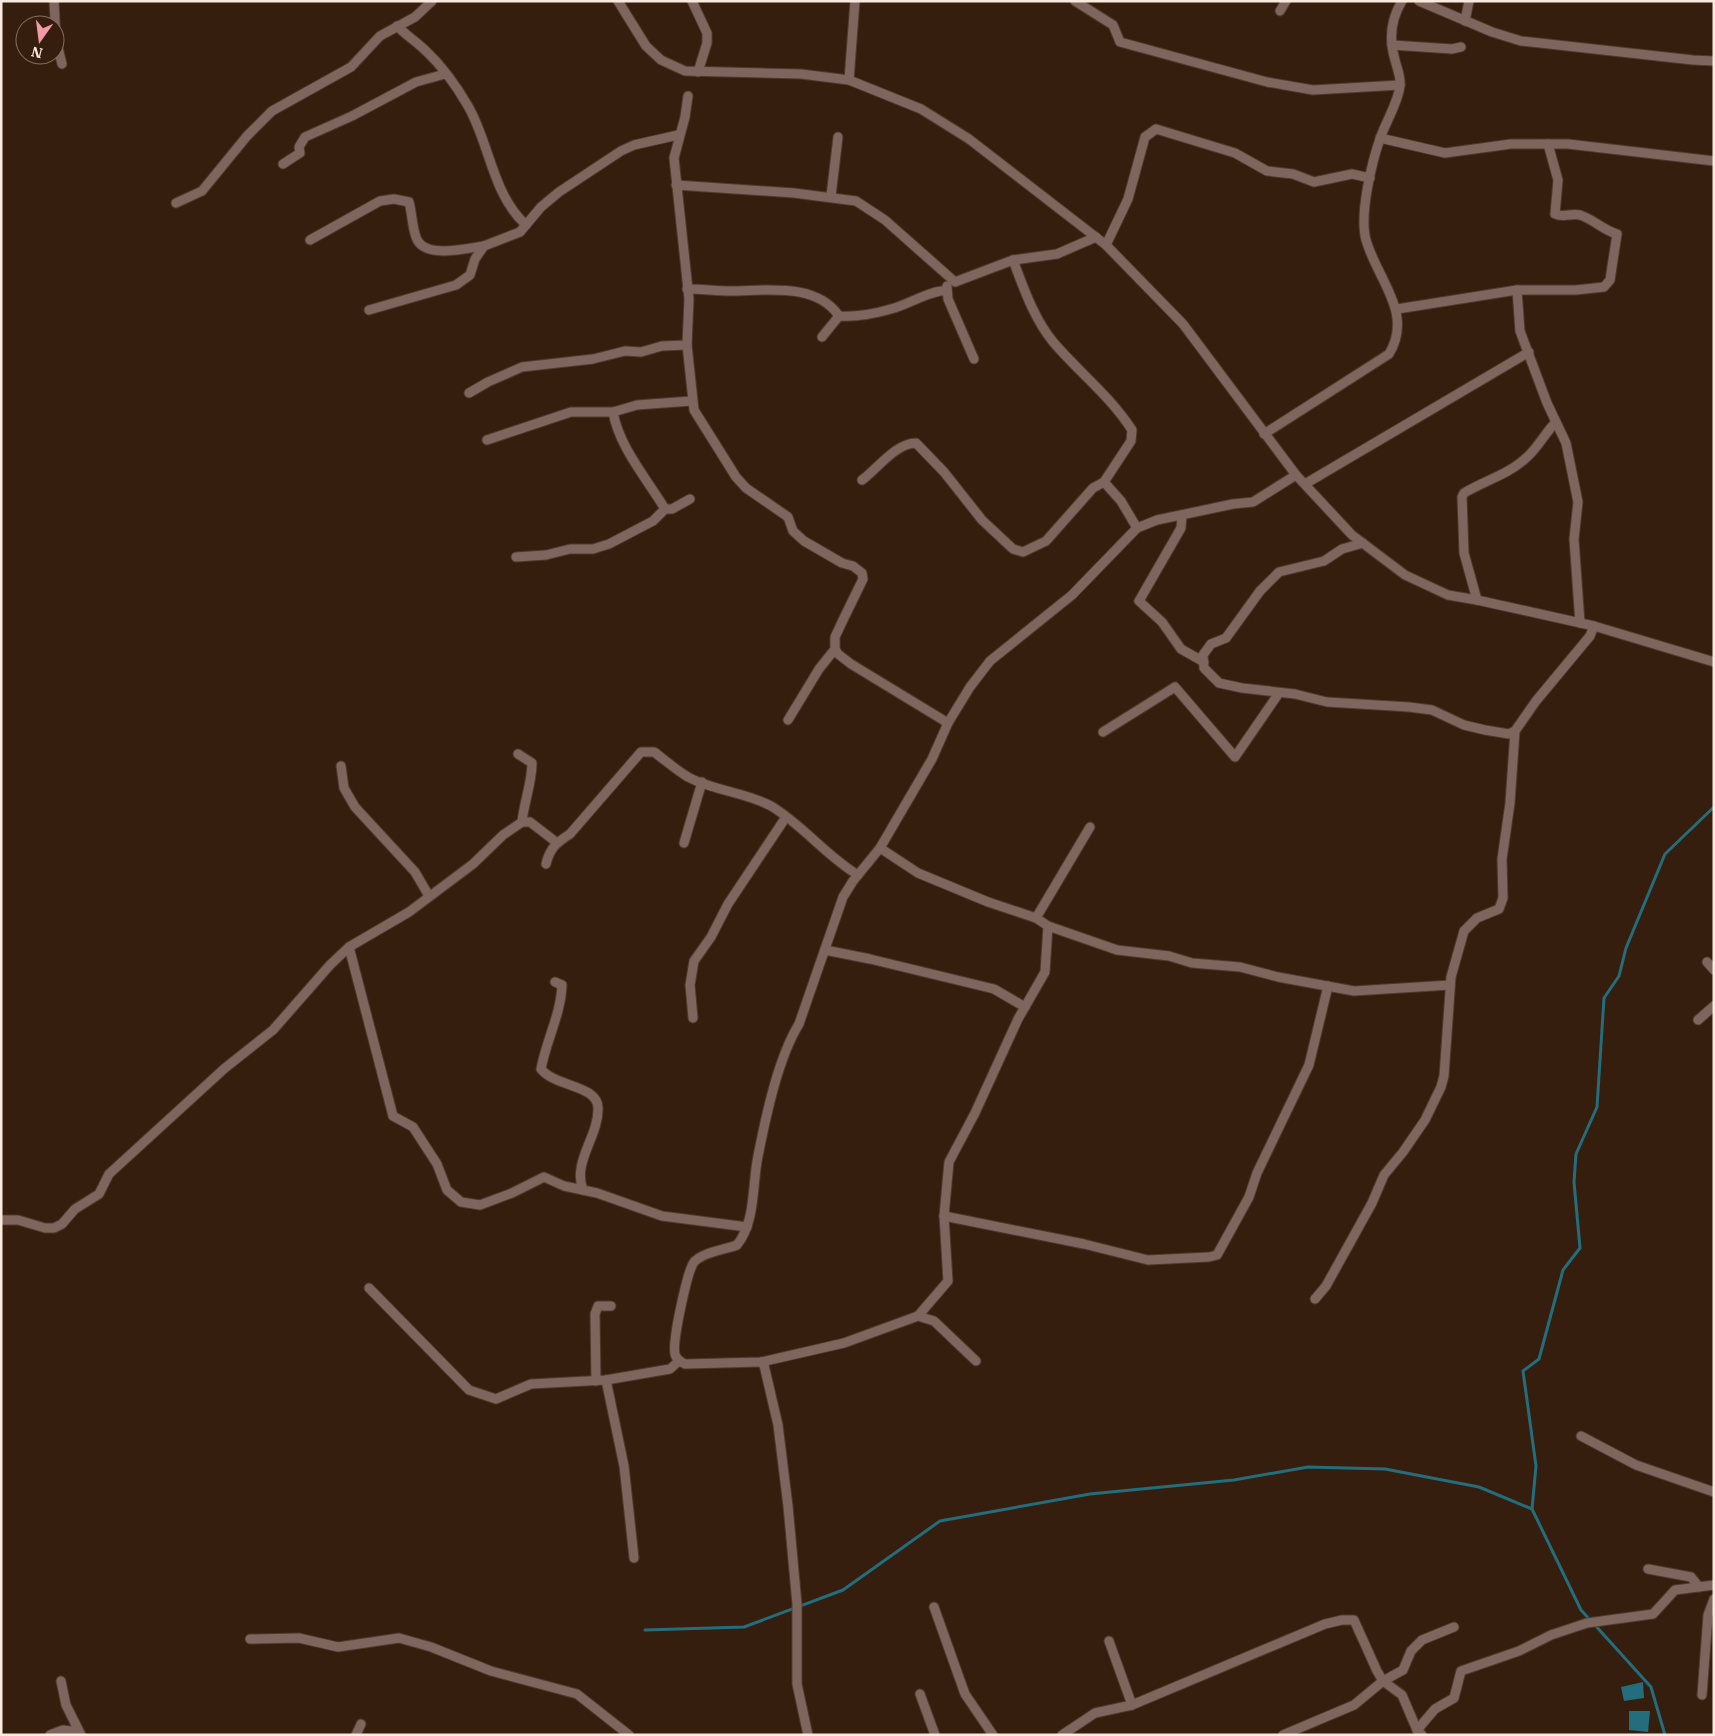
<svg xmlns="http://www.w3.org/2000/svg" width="1715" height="1736" font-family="'IBM Plex Serif',serif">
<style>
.water{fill:#246d7c}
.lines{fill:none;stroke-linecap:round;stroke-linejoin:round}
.stream{stroke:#246d7c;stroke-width:3}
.minor-casing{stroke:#503a2a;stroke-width:11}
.minor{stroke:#7e665f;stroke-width:9}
</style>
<rect width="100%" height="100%" fill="#351e0d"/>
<!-- water -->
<g class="water">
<polygon points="1643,1682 1644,1698 1624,1701 1621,1687"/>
<polygon points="1629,1711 1650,1711 1648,1732 1629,1730"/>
</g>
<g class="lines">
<!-- stream -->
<g class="stream">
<polyline points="1590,1620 1581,1610 1532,1509 1536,1466 1523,1371 1539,1359 1563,1270 1580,1248 1574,1182 1576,1154 1597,1107 1604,998 1619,976 1626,948 1665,854 1714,807"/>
<polyline points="1594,1624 1651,1687 1665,1735"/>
<polyline points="645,1630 744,1627 843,1590 940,1521 1090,1494 1234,1480 1308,1467 1385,1469 1479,1487 1532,1509"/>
</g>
<defs>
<g id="minor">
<polyline points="54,1 56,39 62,64"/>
<polyline points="618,1 646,46 661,60 685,71 801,74 849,80 921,109 969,139 1106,245 1183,324 1296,475 1352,535 1405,575 1448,595 1477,600 1594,626 1714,662"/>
<polyline points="692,1 707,33 707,43 698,72"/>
<polyline points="1075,1 1113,25 1120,42 1267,82 1313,90 1400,85"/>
<polyline points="1419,1 1492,32 1521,41 1693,60 1714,61"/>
<polyline points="1280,11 1286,1"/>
<polyline points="1465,21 1469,1"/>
<path d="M 397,26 C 407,36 417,42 426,51 C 442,66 457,87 468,106 C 490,144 492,194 526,225"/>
<polyline points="1392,45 1452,49 1461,47"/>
<polyline points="849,80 855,1"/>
<polyline points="688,96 685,117 674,158 689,299 687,345 694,410 736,477 746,488 788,517 793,531 804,541 842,563 853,566 862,573 863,579 843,620 835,637 835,649 819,669 788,720"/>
<polyline points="1380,138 1445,153 1511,144 1568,144 1714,161"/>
<polyline points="283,164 300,153 299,147 305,137 352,116 416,82 445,74"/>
<polyline points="676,185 794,193 856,201 885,220 955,282 1013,260 1057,254 1096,237"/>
<polyline points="831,196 838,137"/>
<polyline points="176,203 202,191 247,136 272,111 351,67 380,36 415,17 432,1"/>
<path d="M 310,240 L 380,201 L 394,199 L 409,202 C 412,213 412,226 416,237 C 423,260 468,248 484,246"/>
<polyline points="1106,245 1128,199 1145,137 1156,129 1235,153 1267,171 1293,174 1314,182 1352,174 1370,178"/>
<path d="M 1013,260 C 1024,289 1034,319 1054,343 C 1080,373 1110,396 1132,430 L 1131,441 L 1104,482"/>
<polyline points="947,286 948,299 974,359"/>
<path d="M 687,289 C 702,289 716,291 730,291 C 766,291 816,282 839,316"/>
<polyline points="1517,290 1520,331 1547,403 1566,443 1578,502 1574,539 1580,623"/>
<path d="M 1397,309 L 1517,290 L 1576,290 L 1604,287 L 1610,280 L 1617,234 C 1603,230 1593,219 1580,215 C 1571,213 1564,218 1555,214 L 1558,180 L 1548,144"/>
<polyline points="369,310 456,285 470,275 475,259 484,246 520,232 541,207 559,192 621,151 634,145 678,135"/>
<path d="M 822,337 L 839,316 C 856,317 874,314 891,309 C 907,305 933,289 947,291"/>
<polyline points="469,393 488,382 522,367 593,359 625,351 641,352 662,346 687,345"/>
<path d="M 1264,434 L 1389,354 C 1414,313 1377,279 1366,240 C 1359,214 1372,161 1381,136 C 1387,120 1398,102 1400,86 C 1401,77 1397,68 1395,60 C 1389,40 1391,19 1402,1"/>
<polyline points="487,440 571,412 613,412"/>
<path d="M 862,480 C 877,469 896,443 916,443 L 944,472 L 982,520 L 1013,549 L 1023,552 L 1046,541 L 1093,488 L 1104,482 L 1121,501 L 1137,528"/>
<polyline points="1305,484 1529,352"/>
<polyline points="665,509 672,509 690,499"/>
<polyline points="1182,515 1181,528 1139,601 1162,622 1181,649 1204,662"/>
<polyline points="1363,543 1342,549 1324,561 1279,572 1260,591 1226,638 1211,644 1203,655 1204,668 1219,683 1242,688 1295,694 1327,702 1409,707 1432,710 1464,725 1485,730 1509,734 1515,731"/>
<path d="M 516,557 L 546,555 L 570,549 L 593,549 L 609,544 L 653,521 L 665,509 C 647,479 619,447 613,412 L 637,405 L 691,401"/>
<path d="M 1477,600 L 1464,553 L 1462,497 L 1464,493 C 1484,481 1509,474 1526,458 C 1537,449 1545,433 1556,422"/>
<polyline points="835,649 838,654 851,664 948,723"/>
<polyline points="1103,732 1175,687 1235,757 1279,693"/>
<path d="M 518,754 L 532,763 C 532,783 524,802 522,822"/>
<polyline points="341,766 344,788 355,807 415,872 429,896"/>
<polyline points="684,843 702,782"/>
<polyline points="880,848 918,873 988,902 1036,918 1048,926 1117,950 1169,956 1192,963 1240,967 1278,977 1354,991 1450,985"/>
<path d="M 546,864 C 550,848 556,843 570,834 L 641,752 L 654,752 C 665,760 676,770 688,777 C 714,791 745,792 771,806 C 803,825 826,856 858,875"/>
<polyline points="1036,918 1090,827"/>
<polyline points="349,947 393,1116 413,1127 437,1164 447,1190 461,1202 480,1205 512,1193 544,1177 564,1186 597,1193 662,1216 747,1227"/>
<polyline points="825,950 870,959 994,989 1025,1007"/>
<polyline points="1707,962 1714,970"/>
<path d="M 555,982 L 562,985 C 561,1014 546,1041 541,1069 C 555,1087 598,1085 598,1108 C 599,1136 572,1162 583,1190"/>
<polyline points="693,1018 690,985 694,961 711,937 728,904 786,817"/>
<polyline points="1698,1020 1714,1006"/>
<polyline points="944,1216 1084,1244 1148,1260 1209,1257 1217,1255 1249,1197 1257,1173 1309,1065 1328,986"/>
<polyline points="1,1220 18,1220 45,1228 54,1228 62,1224 75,1209 99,1194 109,1174 225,1068 273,1030 330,965 349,947 409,912 473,864 503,835 522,822 530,822 556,842"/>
<polyline points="369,1288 469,1390 496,1399 531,1384 606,1380 670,1369 679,1361"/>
<polyline points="1315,1299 1326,1286 1372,1203 1384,1175 1403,1152 1425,1120 1441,1087 1444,1076 1451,977 1464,931 1477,918 1499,909 1503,898 1502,859 1510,803 1515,731 1536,701 1590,636 1594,626"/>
<polyline points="918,1316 948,1281 944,1216 949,1162 975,1113 1018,1019 1045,972 1048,926"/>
<path d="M 976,1361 L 934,1321 L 918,1316 L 844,1343 L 761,1362 L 685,1364 C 681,1362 676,1359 675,1354 C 672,1342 687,1272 694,1262 C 703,1252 724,1250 737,1245 C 756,1222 752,1184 758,1156 C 766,1116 778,1058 799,1024 L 843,897 L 853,881 L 880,848 L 932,759 L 948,723 L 970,687 L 990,661 L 1072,595 L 1137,528 L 1157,520 L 1233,504 L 1253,502 L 1296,475"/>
<polyline points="761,1362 764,1365 778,1425 788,1506 797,1604 797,1684 808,1735"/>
<polyline points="606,1380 624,1466 634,1558"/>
<polyline points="596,1381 595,1314 598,1306 611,1306"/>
<polyline points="1581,1436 1636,1465 1714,1492"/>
<polyline points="1648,1569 1691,1577 1699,1587"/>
<polyline points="934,1607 965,1694 993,1735"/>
<polyline points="250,1639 299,1638 338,1647 399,1638 431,1647 491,1671 577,1694 629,1735"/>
<polyline points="1109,1641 1132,1705 1325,1624 1342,1620 1354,1620 1377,1671 1383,1681 1402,1695 1417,1730 1422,1735"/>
<polyline points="61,1681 66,1705 81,1735"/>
<polyline points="920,1694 935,1735"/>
<polyline points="1702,1695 1708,1615 1714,1599"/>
<polyline points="1417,1730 1435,1709 1454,1698 1461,1671 1519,1651 1551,1635 1587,1623 1653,1614 1675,1590 1714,1585"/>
<polyline points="50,1735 63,1730 79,1732"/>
<polyline points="356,1735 361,1724"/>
<polyline points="1062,1735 1095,1713 1132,1705"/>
<polyline points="1283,1735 1354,1705 1383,1681 1403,1670 1411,1651 1422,1640 1454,1627"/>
</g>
</defs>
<!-- minor casing -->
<use href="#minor" class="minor-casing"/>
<!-- minor -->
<use href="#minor" class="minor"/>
</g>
<!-- border -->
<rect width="1715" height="1736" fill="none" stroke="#f9e9de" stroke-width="5"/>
<!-- north arrow -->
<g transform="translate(40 40) rotate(194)"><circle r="24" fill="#351e0d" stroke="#836f61"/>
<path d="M0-4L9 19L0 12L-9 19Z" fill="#f39aaa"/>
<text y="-8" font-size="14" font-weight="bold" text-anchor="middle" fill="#f9e9de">N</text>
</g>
</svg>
